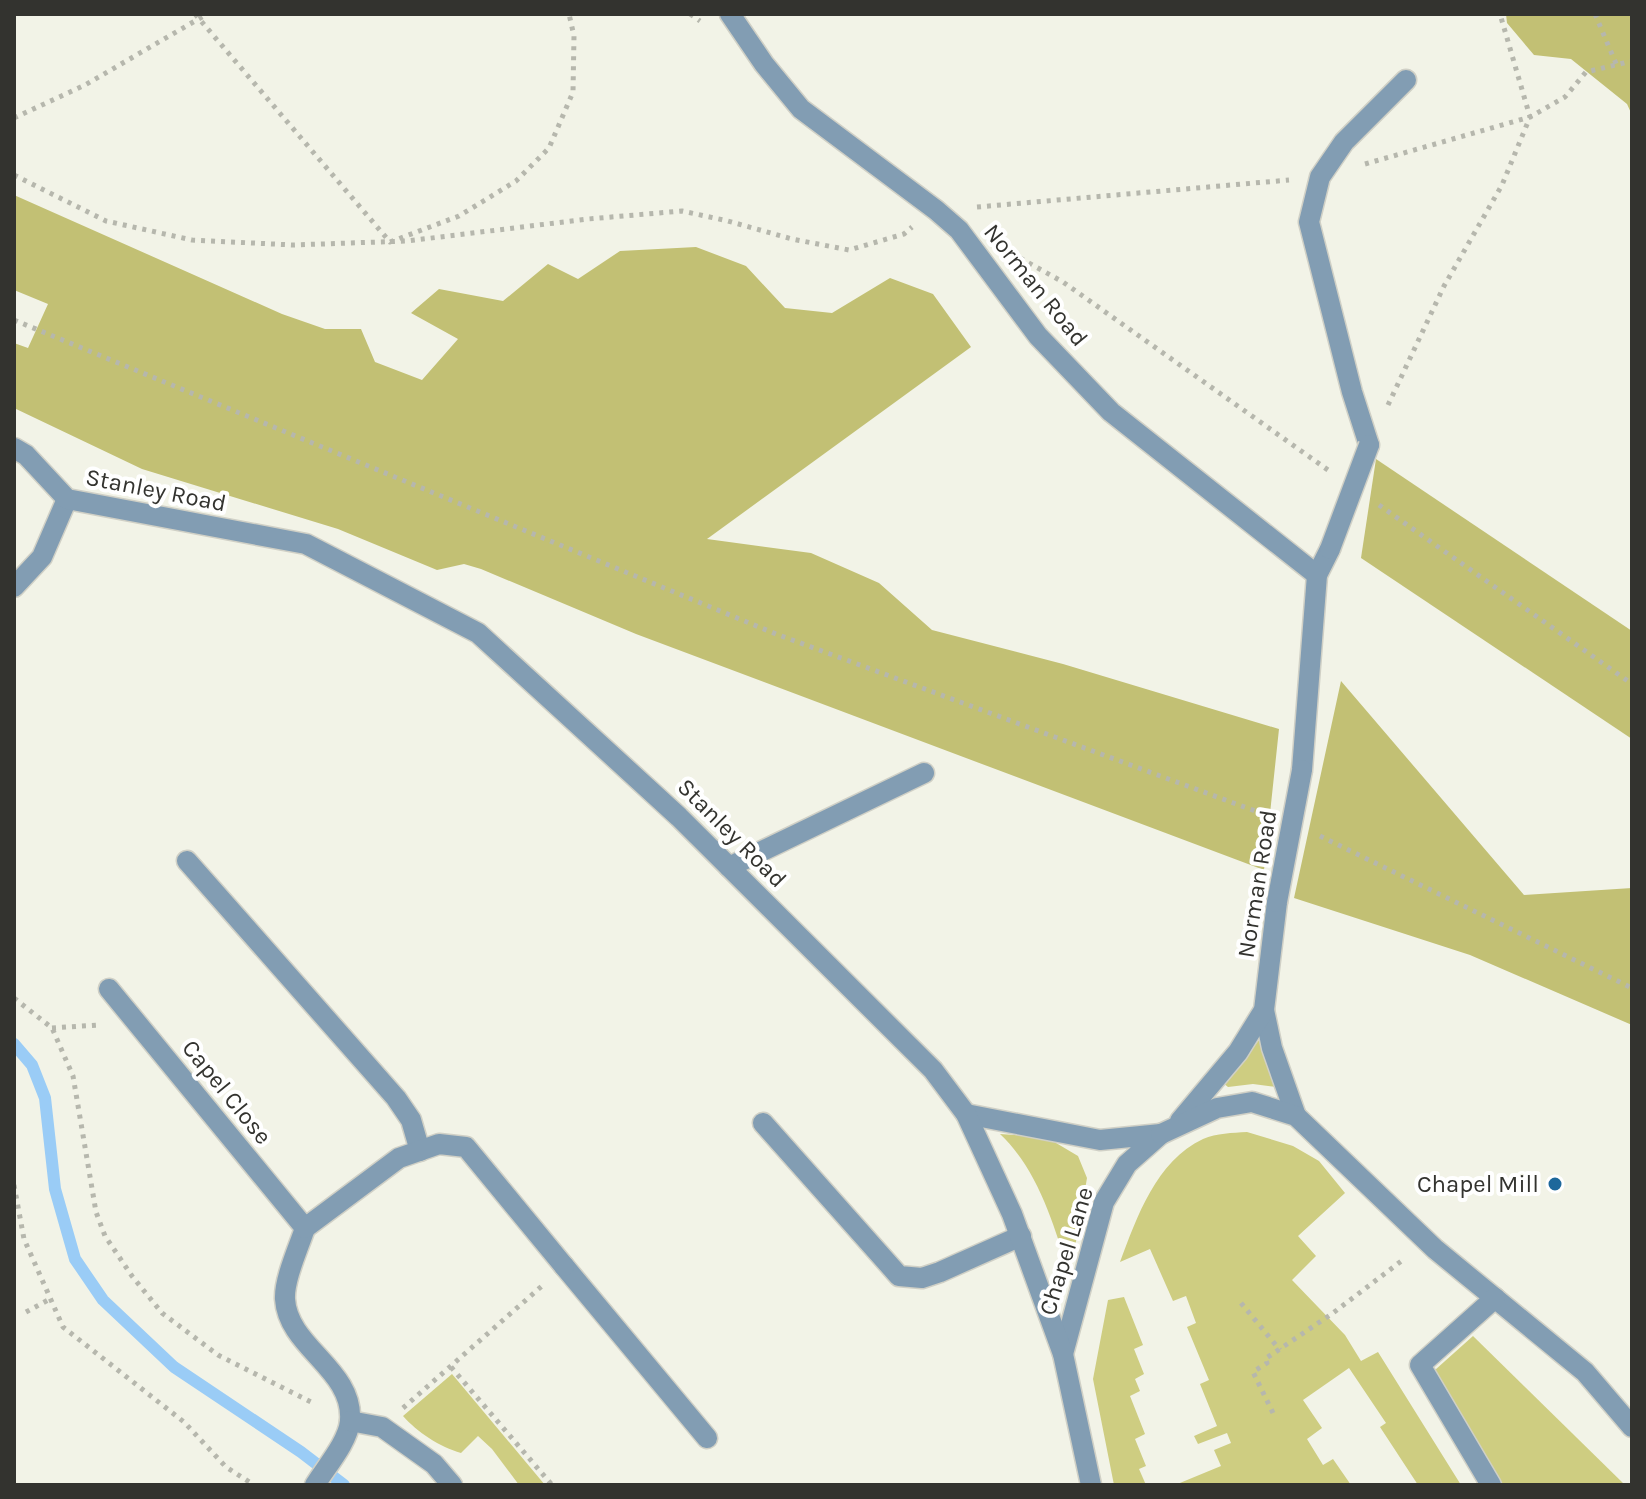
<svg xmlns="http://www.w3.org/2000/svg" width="1646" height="1499" font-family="Karla,sans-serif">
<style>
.green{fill:#cecd81}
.forest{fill:#c2c074}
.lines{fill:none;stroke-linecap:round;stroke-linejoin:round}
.stream{stroke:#9accf6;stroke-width:12}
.service-casing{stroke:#d0d0c6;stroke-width:23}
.minor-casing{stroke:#d0d0c6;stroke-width:23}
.tertiary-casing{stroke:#d0d0c6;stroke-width:23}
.path{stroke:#b6b7ad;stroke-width:5;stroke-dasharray:4 6;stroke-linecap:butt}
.service{stroke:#829db3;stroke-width:20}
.minor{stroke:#829db3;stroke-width:20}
.tertiary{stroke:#829db3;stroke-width:20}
.minor-bridge-casing{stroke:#d0d0c6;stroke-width:23;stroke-linecap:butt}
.minor-bridge{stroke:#829db3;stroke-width:20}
.poi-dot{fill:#1d689b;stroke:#fff;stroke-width:3}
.labels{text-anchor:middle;stroke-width:8;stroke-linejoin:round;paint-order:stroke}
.street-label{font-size:24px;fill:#33332f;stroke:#fff}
.poi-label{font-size:24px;fill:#33332f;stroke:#fff;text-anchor:end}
</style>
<rect width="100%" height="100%" fill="#f2f3e7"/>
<!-- green -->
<g class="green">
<polygon points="1260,1039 1277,1087 1253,1084 1228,1087 1223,1083"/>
<path d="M 1247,1132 L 1293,1146 L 1319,1161 L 1345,1193 L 1298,1236 L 1316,1256 L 1292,1280 L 1345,1335 L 1361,1361 L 1378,1352 L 1461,1485 L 1418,1485 L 1380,1427 L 1386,1423 L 1349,1368 L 1303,1400 L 1322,1428 L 1307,1439 L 1323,1465 L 1333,1459 L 1351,1485 L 1175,1485 L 1221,1466 L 1214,1450 L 1231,1443 L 1227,1433 L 1198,1444 L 1194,1436 L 1217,1426 L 1200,1384 L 1209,1380 L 1187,1327 L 1196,1323 L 1186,1296 L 1173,1301 L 1150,1249 L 1120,1262 C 1137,1217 1156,1161 1203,1139 C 1217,1133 1232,1133 1247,1132 Z"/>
<path d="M 1000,1134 L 1046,1137 L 1078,1156 L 1087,1178 L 1070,1276 C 1054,1226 1039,1171 1000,1134 Z"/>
<polygon points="1124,1297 1143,1345 1134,1349 1144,1374 1135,1379 1140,1391 1130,1396 1145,1434 1135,1439 1146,1466 1139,1469 1146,1485 1114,1485 1093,1379 1108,1300"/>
<polygon points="1473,1336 1625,1485 1501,1485 1435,1370"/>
<path d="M 452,1374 L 545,1485 L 519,1485 L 492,1449 L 478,1436 L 461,1453 C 440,1447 417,1432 403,1416 Z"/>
</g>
<!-- forest -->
<g class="forest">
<polygon points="1506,14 1632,14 1632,115 1627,104 1571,59 1534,55 1507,23"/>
<polygon points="14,195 282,314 325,329 361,329 375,362 422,380 458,339 411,313 439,289 503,301 548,264 578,279 620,251 696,247 746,266 785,308 832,313 890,278 933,294 971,347 707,539 811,553 879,583 932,630 1063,664 1279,729 1264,870 636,634 481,569 464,564 437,570 338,529 142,469 14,408 14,343 28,348 48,304 14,290"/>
<polygon points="1376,459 1632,631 1632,739 1361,558"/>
<polygon points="1341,681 1524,895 1632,888 1632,1025 1470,955 1294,898"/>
</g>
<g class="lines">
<!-- stream -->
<polyline class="stream" points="14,1044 32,1065 45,1098 55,1189 75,1259 103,1300 174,1367 301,1452 344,1485"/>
<defs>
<g id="service">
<polyline points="187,861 396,1098 411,1120 420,1151"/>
<polyline points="729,867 924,773"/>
<polyline points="763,1123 899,1276 922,1278 940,1272 1021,1236"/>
<polyline points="564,1266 707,1438"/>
</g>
<g id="minor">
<polyline points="730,14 764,64 801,109 936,210 959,230 1038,336 1111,412 1317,575"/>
<polyline points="1369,445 1352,392 1309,222 1320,177 1344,142 1406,80"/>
<polyline points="14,587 42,557 67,499"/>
<polyline points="1302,770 1317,575 1330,549"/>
<path d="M 109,989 L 305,1228 C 299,1247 284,1279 285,1299 C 288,1348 354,1369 350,1421 C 348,1442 326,1467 315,1485"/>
<polyline points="1264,1010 1272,1048 1296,1116"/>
<polyline points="966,1114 1100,1140 1161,1134 1127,1164 1104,1202 1063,1354"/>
<polyline points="1180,1121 1238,1052 1264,1010 1277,902"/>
<polyline points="1161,1134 1217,1108 1252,1102 1296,1116 1435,1249 1585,1372 1632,1427"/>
<polyline points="305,1228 399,1158 439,1144 466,1147 564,1266"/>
<polyline points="350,1421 382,1427 434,1464 452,1485"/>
<polyline points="1491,1485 1420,1365 1495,1298"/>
</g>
<polyline id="tertiary" points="14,448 26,455 67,499 306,544 478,633 679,817 933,1070 966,1114 1012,1214 1063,1354 1091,1485"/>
</defs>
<!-- service casing -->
<use href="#service" class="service-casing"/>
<!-- minor casing -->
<use href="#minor" class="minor-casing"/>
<!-- tertiary casing -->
<use href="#tertiary" class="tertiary-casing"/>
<!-- path -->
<g class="path">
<polyline points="195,14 390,242 459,216 516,181 549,148 573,92 574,36 569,14"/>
<polyline points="690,14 700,21"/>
<polyline points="1595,14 1617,66"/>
<polyline points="14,118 85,85 207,14"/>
<polyline points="1365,164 1530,117 1565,97 1586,72 1632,61"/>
<polyline points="14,175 106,221 192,240 293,245 407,241 588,219 682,211 728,221 792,239 849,250 904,234 912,227"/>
<polyline points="977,207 1289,180"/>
<polyline points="1020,258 1063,282 1328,470"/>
<polyline points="14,320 776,634 1266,815"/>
<polyline points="1388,405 1444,286 1502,185 1530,117 1500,14"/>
<polyline points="1379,505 1632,684"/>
<polyline points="1320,836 1632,988"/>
<polyline points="14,998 52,1028 73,1076 96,1212 105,1236 132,1276 162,1313 218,1355 315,1404"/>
<polyline points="52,1028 99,1025"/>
<polyline points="14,1185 24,1239 63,1327 184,1422 226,1467 254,1485"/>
<polyline points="1241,1303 1280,1350"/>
<polyline points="26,1312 50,1299"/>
<polyline points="451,1367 552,1485"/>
<polyline points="403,1408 543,1285"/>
<polyline points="1273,1413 1253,1372 1267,1363 1265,1359 1333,1313 1404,1259"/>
</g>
<!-- service -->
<use href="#service" class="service"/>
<!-- minor -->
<use href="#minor" class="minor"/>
<!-- tertiary -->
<use href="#tertiary" class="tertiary"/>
<defs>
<g id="minor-bridge">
<polyline points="1330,549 1369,445"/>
<polyline points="1277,902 1302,770"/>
</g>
</defs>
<!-- minor-bridge casing -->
<use href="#minor-bridge" class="minor-bridge-casing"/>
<!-- minor-bridge -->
<use href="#minor-bridge" class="minor-bridge"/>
</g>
<!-- markers -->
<circle class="poi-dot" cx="1555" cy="1184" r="8"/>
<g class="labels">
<!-- street labels -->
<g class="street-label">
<text transform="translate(1036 285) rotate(51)" y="8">Norman Road</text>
<text transform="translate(156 490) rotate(11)" y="8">Stanley Road</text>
<text transform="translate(732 833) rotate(45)" y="8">Stanley Road</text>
<text transform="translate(1257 884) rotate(-81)" y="8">Norman Road</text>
<text transform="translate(227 1092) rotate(51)" y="8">Capel Close</text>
<text transform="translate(1066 1251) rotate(-73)" y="8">Chapel Lane</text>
</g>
<!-- poi labels -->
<g class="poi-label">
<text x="1539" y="1192">Chapel Mill</text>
</g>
</g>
<!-- border -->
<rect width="1646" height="1499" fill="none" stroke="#33332f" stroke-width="32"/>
</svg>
